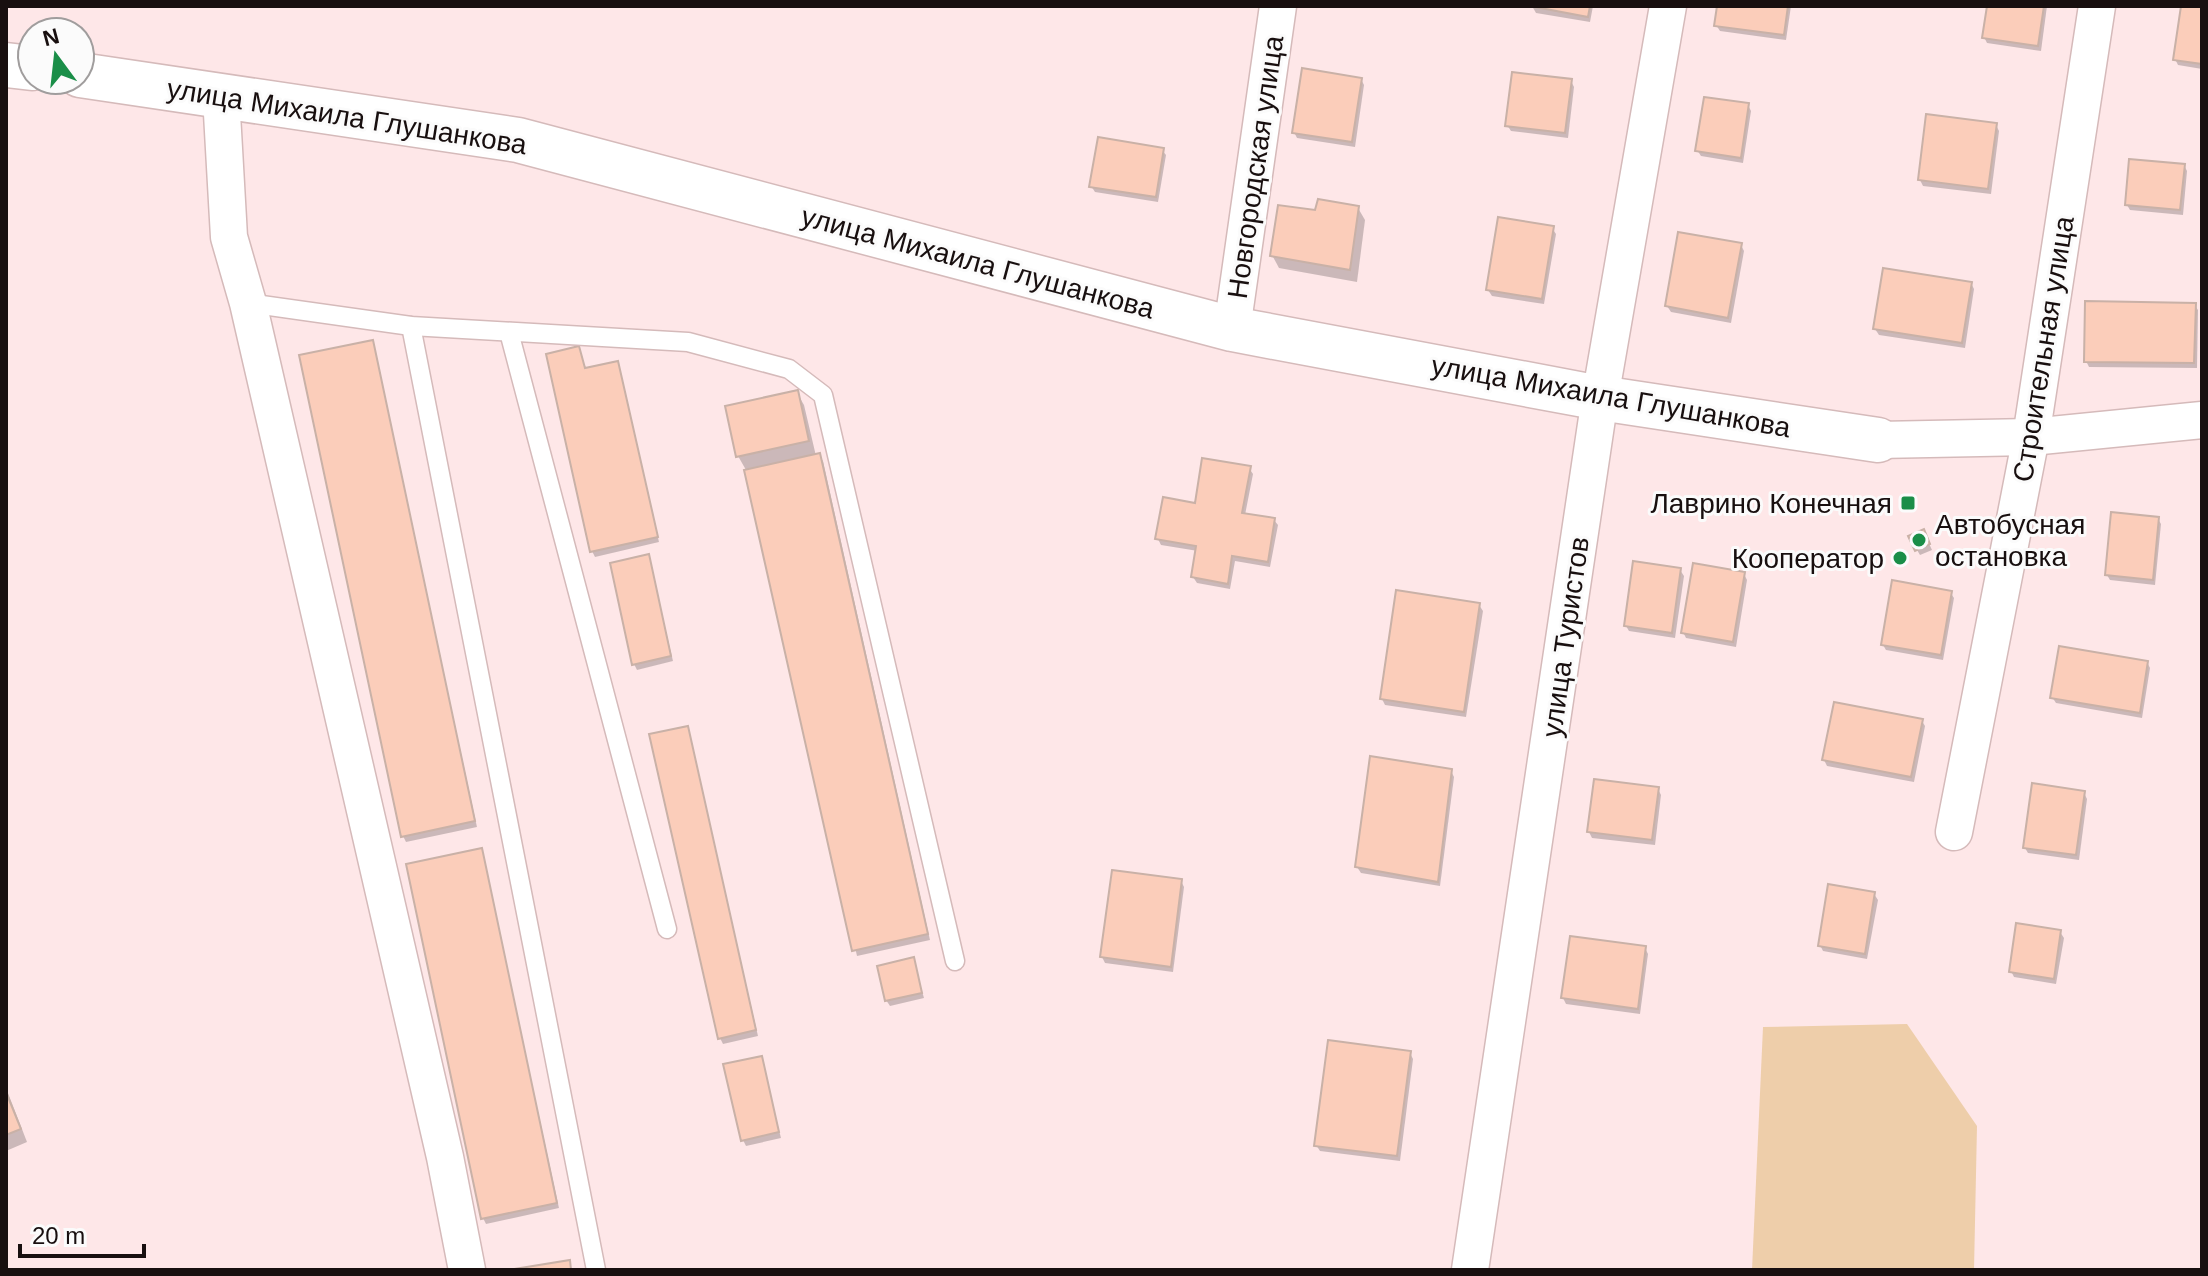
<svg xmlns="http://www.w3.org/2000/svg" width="2208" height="1276" font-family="Helvetica,sans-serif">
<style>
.green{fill:#eeceaa}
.shadow{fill:#0003}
.building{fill:#fbcdba;stroke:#c9b1a7;stroke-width:2}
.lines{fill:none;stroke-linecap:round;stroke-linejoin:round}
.lane-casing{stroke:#d5baba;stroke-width:21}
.street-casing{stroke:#d5baba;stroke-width:39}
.secondary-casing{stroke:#d5baba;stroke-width:47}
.lane{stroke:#fff;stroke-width:18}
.street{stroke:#fff;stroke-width:36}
.secondary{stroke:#fff;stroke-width:44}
.poi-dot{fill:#1a8e48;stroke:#fbfbfb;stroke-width:3}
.labels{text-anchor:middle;stroke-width:6;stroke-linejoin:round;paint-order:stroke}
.street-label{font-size:28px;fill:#180f0f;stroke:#fbfbfb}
.poi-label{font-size:28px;fill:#180f0f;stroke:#fbfbfb;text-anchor:end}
</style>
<rect width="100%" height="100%" fill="#fee7e8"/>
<!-- green -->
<polygon class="green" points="1907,1024 1977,1126 1974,1270 1752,1270 1763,1027"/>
<!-- shadow -->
<g class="shadow">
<polygon points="1532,6 1593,6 1590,22 1536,13"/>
<polygon points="1719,6 1791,6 1786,40 1720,31 1716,25"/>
<polygon points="1989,6 2047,6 2041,51 1987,43 1984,37"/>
<polygon points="2183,6 2202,6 2202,69 2178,65 2175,59"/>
<polygon points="1361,79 1364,85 1355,147 1297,138 1294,132"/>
<polygon points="1571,81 1574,87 1568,138 1511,131 1507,125"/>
<polygon points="1748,105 1751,111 1743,163 1701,156 1697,150"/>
<polygon points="1996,125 1999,131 1991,194 1923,186 1920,180"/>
<polygon points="1162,150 1166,155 1158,202 1095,192 1091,186"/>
<polygon points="2184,165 2187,171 2183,215 2130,210 2127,205"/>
<polygon points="1358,208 1365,220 1357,282 1279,268 1272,255"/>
<polygon points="1552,228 1556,234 1544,304 1492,296 1488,290"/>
<polygon points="1741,245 1744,251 1731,323 1671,312 1667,306"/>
<polygon points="1971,283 1974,289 1965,348 1879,335 1875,329"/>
<polygon points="2194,304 2198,310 2197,368 2089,367 2086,361"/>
<polygon points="372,342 477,827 406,842 403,836"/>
<polygon points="578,348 585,370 617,363 620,369 659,542 595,557 592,551"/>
<polygon points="797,393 804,405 816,456 819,456 823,461 930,940 857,956 746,470 738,456"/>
<polygon points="1249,468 1253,474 1245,515 1274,520 1278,525 1270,567 1235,561 1230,589 1197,583 1193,577 1198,551 1161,545 1158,539 1196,505"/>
<polygon points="2158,519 2161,524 2155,585 2110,580 2107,575"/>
<polygon points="1926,537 1932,550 1920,555 1917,550"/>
<polygon points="648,556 673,661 637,670 634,664"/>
<polygon points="1680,570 1684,576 1675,638 1629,631 1626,626"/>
<polygon points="1744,574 1747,580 1736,647 1686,638 1683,632"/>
<polygon points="1950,592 1954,598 1943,660 1886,650 1883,645"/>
<polygon points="1479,605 1483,611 1466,717 1385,705 1382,699"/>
<polygon points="2147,662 2150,668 2142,718 2056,703 2052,697"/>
<polygon points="1922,721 1925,726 1914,782 1827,766 1824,760"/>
<polygon points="687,728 758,1036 723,1044 720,1038"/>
<polygon points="1451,771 1454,777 1440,886 1361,873 1357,867"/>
<polygon points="1658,789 1661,795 1655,845 1592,838 1589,832"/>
<polygon points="2084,793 2087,799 2079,860 2028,853 2025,848"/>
<polygon points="481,850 559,1208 486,1224 483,1218"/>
<polygon points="1181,881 1184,887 1173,972 1105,963 1102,957"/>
<polygon points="1874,894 1878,900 1867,959 1823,951 1820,945"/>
<polygon points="2060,932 2064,938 2056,984 2014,977 2011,971"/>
<polygon points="1645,948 1648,954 1640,1014 1566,1004 1563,998"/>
<polygon points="913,960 924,998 890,1006 886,1000"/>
<polygon points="1410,1053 1413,1059 1400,1161 1320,1151 1316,1145"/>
<polygon points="761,1058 781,1138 746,1146 743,1140"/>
<polygon points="6,1088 27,1142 6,1151"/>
</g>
<!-- building -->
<g class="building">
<polygon points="1530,6 1590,6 1588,17"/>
<polygon points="1717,6 1788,6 1784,35 1714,26"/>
<polygon points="1987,6 2044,6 2038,46 1982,38"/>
<polygon points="2181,6 2202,6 2202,64 2173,60"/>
<polygon points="1302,68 1362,78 1352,142 1292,133"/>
<polygon points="1512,72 1572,79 1565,133 1505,126"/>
<polygon points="1704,97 1749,103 1741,158 1695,151"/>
<polygon points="1926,114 1997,123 1988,189 1918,180"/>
<polygon points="1098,137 1164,148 1156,197 1089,187"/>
<polygon points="2129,159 2185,164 2180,210 2125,205"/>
<polygon points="1318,199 1359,206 1350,270 1270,256 1278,205 1315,210"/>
<polygon points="1498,217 1554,226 1542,299 1486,290"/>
<polygon points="1678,232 1742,243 1728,318 1665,306"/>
<polygon points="1883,268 1972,282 1962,343 1873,329"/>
<polygon points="2085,301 2196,303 2194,363 2084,362"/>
<polygon points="373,340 475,821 401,837 299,355"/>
<polygon points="579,346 585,368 618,361 658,537 590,552 546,354"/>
<polygon points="798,390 809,441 736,457 725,406"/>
<polygon points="820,453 928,934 852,951 744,470"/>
<polygon points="1202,458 1251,466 1242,513 1275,518 1268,562 1232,556 1228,584 1191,577 1196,546 1155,539 1163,497 1195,503"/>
<polygon points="2111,512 2159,517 2153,580 2105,575"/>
<polygon points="1924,529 1930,544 1915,551 1908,536"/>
<polygon points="649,554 671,656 632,665 610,563"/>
<polygon points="1633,561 1681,568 1672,633 1624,626"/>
<polygon points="1693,563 1745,572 1733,642 1681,633"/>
<polygon points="1892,580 1952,591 1941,655 1881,645"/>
<polygon points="1396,590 1480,603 1464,712 1380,699"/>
<polygon points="2059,646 2148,661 2140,713 2050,698"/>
<polygon points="1834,702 1923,719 1911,777 1822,760"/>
<polygon points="688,726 756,1030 718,1039 649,734"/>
<polygon points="1370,756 1452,769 1438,882 1355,867"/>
<polygon points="1594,779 1659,787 1652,840 1587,832"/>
<polygon points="2032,783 2085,791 2076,855 2023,848"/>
<polygon points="482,848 557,1203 481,1219 406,864"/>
<polygon points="1112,870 1182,879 1171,967 1100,957"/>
<polygon points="1828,884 1875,892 1865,954 1818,946"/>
<polygon points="2016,923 2061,930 2054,979 2009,972"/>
<polygon points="1570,936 1646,946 1638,1009 1561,998"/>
<polygon points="914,957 922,993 885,1001 877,966"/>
<polygon points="1328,1040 1411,1051 1397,1156 1314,1146"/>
<polygon points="762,1056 779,1132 741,1141 723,1064"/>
<polygon points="6,1092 21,1129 6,1135"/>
<polygon points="570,1260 571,1270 508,1270"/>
</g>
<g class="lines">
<defs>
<g id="lane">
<polyline points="248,303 411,326 688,342 789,369 823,395 955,961"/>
<polyline points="411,326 596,1270"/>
<polyline points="509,332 667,929"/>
</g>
<g id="street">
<polyline points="221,96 229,237 248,303 445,1157 467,1270"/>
<polyline points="1232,329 1278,6"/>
<polyline points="1878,440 2031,437 2202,420"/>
<polyline points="1954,832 2031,437 2097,6"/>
<polyline points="1470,1270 1600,398 1668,6"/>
</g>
<g id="secondary">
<polyline points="6,65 32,68"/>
<polyline points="80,75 518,140 1232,329 1600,398 1878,440"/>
</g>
</defs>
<!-- lane casing -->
<use href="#lane" class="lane-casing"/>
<!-- street casing -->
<use href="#street" class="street-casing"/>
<!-- secondary casing -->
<use href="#secondary" class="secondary-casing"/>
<!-- lane -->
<use href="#lane" class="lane"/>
<!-- street -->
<use href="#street" class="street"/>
<!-- secondary -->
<use href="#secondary" class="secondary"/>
</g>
<!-- markers -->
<g class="poi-dot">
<rect x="1900" y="495" width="16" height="16" rx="4"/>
<circle cx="1919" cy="540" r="8"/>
<circle cx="1900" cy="558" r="8"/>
</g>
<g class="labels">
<!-- street labels -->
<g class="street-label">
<text transform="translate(347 116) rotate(9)" y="10">улица Михаила Глушанкова</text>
<text transform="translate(1255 167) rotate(-82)" y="10">Новгородская улица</text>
<text transform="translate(978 262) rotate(15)" y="10">улица Михаила Глушанкова</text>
<text transform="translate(2043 349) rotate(-81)" y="10">Строительная улица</text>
<text transform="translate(1611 396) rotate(10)" y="10">улица Михаила Глушанкова</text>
<text transform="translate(1565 637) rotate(-82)" y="10">улица Туристов</text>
</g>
<!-- poi labels -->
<g class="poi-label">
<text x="1892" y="513">Лаврино Конечная</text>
<text x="1935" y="534" text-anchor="start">Автобусная<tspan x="1935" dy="32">остановка</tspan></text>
<text x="1884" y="568">Кооператор</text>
</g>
</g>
<!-- border -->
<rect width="2208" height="1276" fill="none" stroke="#180f0f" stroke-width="16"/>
<!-- north arrow -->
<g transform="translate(56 56) rotate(345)"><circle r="38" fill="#fbfbfb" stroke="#a09d9d" stroke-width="2"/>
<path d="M0-6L14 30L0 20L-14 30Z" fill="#1a8e48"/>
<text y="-12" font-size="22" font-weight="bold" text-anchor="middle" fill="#180f0f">N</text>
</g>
<!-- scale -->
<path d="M20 1244v12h124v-12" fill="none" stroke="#180f0f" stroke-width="4"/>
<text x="32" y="1244" font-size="24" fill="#180f0f" stroke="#fbfbfb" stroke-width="6" paint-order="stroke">20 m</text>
</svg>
